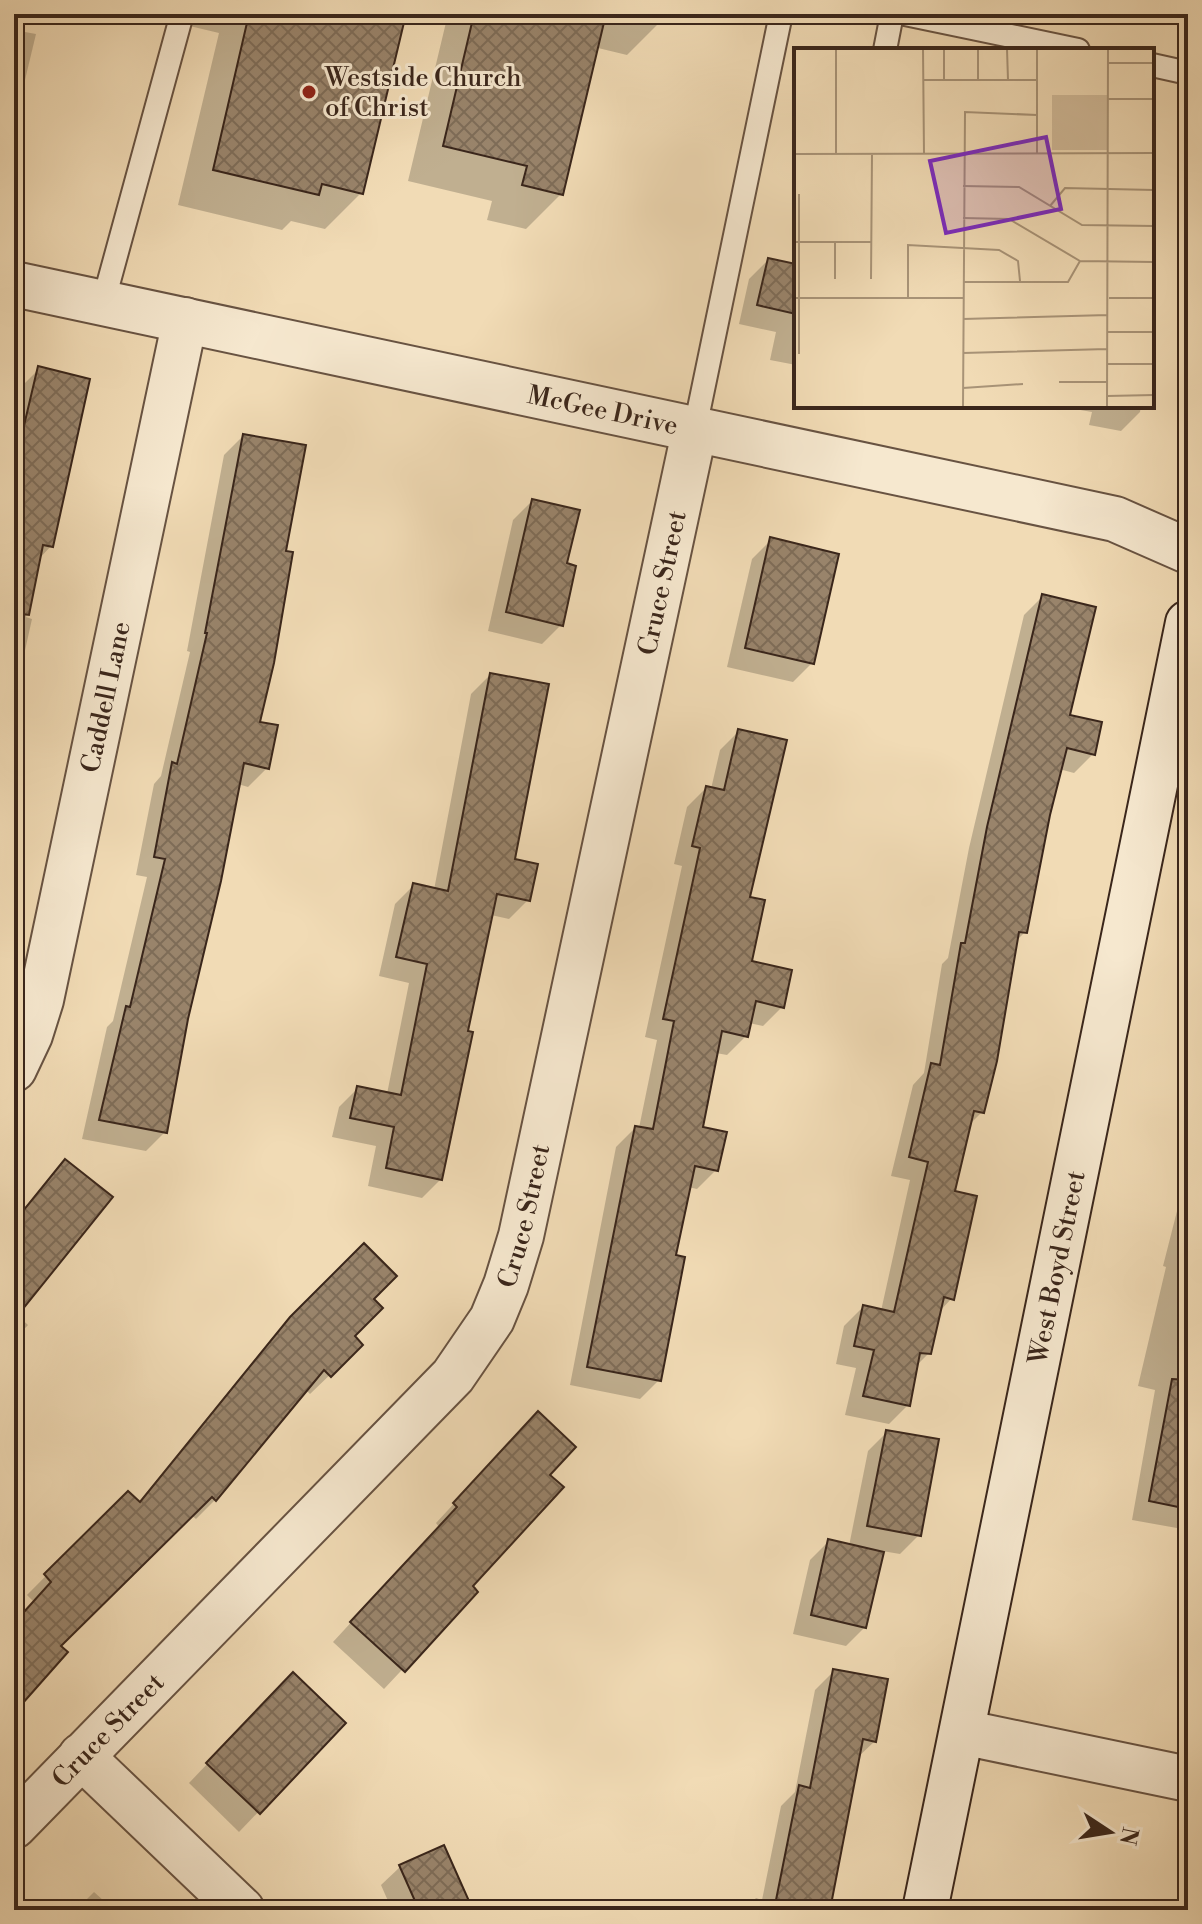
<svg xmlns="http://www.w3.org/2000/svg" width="1202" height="1924" font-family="'Libre Bodoni',serif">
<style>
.shadow{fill:#0003}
.building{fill:url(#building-cross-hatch);stroke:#3a261b;stroke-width:2}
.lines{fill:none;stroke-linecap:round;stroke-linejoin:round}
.lane-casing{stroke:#685342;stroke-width:26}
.street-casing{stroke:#685342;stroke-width:48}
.secondary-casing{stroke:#3a261b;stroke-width:48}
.lane{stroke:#f6e8cf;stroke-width:22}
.street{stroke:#f6e8cf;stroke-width:44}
.secondary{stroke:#f6e8cf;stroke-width:44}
.poi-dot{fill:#8f2418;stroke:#f6e8cf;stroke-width:3}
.labels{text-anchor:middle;stroke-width:6;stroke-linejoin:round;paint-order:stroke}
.poi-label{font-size:26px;fill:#3a261b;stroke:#f6e8cf;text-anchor:start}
.street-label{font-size:26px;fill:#3a261b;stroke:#f6e8cf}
.inset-road{fill:none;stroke:#a89377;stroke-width:2}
.view{fill:#7b2cbf;fill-opacity:0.15;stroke:#7b2cbf;stroke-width:4}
.inset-edge{fill:none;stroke:#3a261b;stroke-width:4}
</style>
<defs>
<pattern id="building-cross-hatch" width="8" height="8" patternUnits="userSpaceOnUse" patternTransform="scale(2)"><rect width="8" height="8" fill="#99846b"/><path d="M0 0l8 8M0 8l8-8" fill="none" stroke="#7e6c57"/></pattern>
</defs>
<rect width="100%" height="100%" fill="#f1dbb5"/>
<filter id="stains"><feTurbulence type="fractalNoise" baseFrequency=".0025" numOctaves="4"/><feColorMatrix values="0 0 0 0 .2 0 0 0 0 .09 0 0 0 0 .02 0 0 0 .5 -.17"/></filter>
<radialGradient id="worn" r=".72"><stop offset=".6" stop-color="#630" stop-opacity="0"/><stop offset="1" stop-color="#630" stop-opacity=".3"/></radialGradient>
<!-- shadow -->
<g class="shadow">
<polygon points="180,14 404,14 361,193 325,229 291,221 282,230 178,205 219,33 177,23"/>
<polygon points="448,14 664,14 663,19 627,55 598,48 561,194 526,229 487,220 492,201 408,181"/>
<polygon points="14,30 36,34 14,126"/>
<polygon points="768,260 796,266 796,365 770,360 776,332 739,324 749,279"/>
<polygon points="39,369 51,546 38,560 26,617 32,619 14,700 14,412 20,388"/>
<polygon points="1057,406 1141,406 1140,412 1121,431 1089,425 1092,412"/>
<polygon points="243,436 284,552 258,723 267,768 248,787 238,784 186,1019 165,1132 146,1151 82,1139 107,1027 113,1021 147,877 136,875 154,784 161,776 190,652 187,651 224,455"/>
<polygon points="532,501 565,564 561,625 542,644 488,631 513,520"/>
<polygon points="771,540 812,663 793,682 727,667 752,559"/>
<polygon points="1043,596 1068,716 1093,754 1074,773 1059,769 1025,932 1015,942 982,1112 968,1126 952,1193 952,1298 939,1312 929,1353 916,1366 908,1405 889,1424 845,1415 856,1368 836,1364 844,1326 863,1307 881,1311 910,1180 891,1176 913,1085 924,1073 942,964 948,958 969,848 1024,615"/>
<polygon points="490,675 513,861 528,900 509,919 491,915 466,1033 441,1179 422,1198 368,1186 376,1146 332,1137 339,1107 358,1088 387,1094 409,983 379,976 395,904 414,885 434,890 471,694"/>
<polygon points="739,731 749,963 782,1007 763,1026 749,1023 746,1036 727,1055 716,1053 701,1128 716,1170 697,1189 688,1187 673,1257 659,1380 640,1399 570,1385 616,1147 635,1128 639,1128 657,1040 645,1037 682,866 674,864 687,807 706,788 711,789 720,750"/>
<polygon points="1188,1109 1188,1136 1183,1135"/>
<polygon points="65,1161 16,1314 28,1325 14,1340 14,1220"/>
<polygon points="1188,1168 1188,1530 1132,1520 1155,1390 1138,1386 1166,1267 1163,1266"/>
<polygon points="364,1246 371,1299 352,1336 361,1345 310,1394 305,1389 215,1500 196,1519 191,1515 59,1646 14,1710 14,1624 34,1602 27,1595 128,1493 138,1503 272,1338"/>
<polygon points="887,1432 919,1535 900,1554 882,1551 865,1627 846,1646 793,1634 810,1560 829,1541 849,1546 868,1451"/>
<polygon points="519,1433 547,1475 470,1587 475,1592 384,1689 333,1642 439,1527 436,1523"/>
<polygon points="834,1671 875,1741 857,1758 828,1910 745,1910 756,1898 762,1900 781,1806 795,1792 815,1690"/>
<polygon points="274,1694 343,1724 239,1832 189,1783"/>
<polygon points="400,1867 470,1910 392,1910 381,1885"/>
<polygon points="94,1892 114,1910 76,1910"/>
</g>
<!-- building -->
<g class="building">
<polygon points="249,14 406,14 363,194 322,184 319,195 213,170"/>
<polygon points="474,14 606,14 563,195 522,185 527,166 443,146"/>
<polygon points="768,258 796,264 796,314 757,305"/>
<polygon points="38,366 90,379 53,547 43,545 29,615 14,613 14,468"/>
<polygon points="243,434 306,445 286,551 293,552 274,663 260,722 278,725 269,769 244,763 221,881 188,1019 167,1133 99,1120 126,1006 130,1007 165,859 154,857 172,762 177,764 207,633 205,633"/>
<polygon points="532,499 580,510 567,563 576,566 563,626 506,612"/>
<polygon points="770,537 839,554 814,664 745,648"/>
<polygon points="1042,594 1096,607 1070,715 1102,722 1095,755 1067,748 1050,815 1027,933 1019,932 997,1061 984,1113 974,1111 955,1191 977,1196 954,1300 944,1297 931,1354 920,1353 910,1406 863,1396 874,1350 854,1346 863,1305 894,1312 928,1162 909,1157 931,1063 940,1065 961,943 965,943 987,827"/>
<polygon points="490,673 549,684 515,859 538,864 530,901 497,894 468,1031 473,1032 442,1180 386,1168 394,1127 350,1118 357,1086 401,1095 427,964 396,957 413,883 448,891"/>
<polygon points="738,729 787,740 750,897 765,900 752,961 792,970 784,1008 756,1001 748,1037 722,1031 703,1127 727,1132 718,1171 695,1166 676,1255 685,1257 661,1381 587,1367 635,1126 653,1129 674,1021 663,1019 700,848 692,846 706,786 724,790"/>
<polygon points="65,1159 113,1197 14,1320 14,1222"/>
<polygon points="364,1243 397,1276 374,1299 383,1308 355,1336 363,1345 331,1377 324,1370 216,1501 212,1497 61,1646 68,1652 14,1713 14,1623 51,1582 44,1574 128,1491 140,1502 290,1317"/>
<polygon points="1172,1379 1188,1380 1188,1509 1149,1501"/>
<polygon points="538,1411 576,1447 550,1475 564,1487 473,1586 478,1592 405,1672 350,1622 457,1507 453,1503"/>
<polygon points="886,1430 939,1439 921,1536 867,1526"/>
<polygon points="828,1539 884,1552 866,1628 811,1615"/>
<polygon points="833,1669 888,1679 876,1742 863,1739 830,1910 774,1910 799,1785 810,1788"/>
<polygon points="293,1672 346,1723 260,1814 206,1763"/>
<polygon points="444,1845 473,1910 419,1910 399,1865"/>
</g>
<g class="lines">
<defs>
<g id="lane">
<polyline points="905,14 1078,50"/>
<polyline points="885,50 892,14"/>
<polyline points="1152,65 1188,73"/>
<polyline points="103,303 182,14"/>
<polyline points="695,428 781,14"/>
</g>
<g id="street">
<path id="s1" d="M 14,284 L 1115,519 L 1188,551"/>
<path id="s2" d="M 14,1069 L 30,1035 L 41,1000 L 185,320"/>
<polyline points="962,1732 1188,1779"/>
<polyline points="81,1756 242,1910"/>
<path id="s3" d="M 14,1826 L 453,1376 L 492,1319 L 506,1285 L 521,1236 L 695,428"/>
</g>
<g id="secondary">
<path id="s4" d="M 925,1910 L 1188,623"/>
</g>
</defs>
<!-- lane casing -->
<use href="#lane" class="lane-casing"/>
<!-- street casing -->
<use href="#street" class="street-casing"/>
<!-- secondary casing -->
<use href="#secondary" class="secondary-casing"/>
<!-- lane -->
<use href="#lane" class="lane"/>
<!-- street -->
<use href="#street" class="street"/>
<!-- secondary -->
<use href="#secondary" class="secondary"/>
</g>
<!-- markers -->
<circle class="poi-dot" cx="309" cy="92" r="8"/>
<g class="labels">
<!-- poi labels -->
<g class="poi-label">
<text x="325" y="86">Westside Church<tspan x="325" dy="30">of Christ</tspan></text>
</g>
<!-- street labels -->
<g class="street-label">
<text dy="9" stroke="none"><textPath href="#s1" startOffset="602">McGee Drive</textPath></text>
<text dy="9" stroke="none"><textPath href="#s3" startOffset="1454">Cruce Street</textPath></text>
<text dy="9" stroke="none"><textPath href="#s2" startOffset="384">Caddell Lane</textPath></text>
<text dy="9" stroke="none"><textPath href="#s3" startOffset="806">Cruce Street</textPath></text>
<text dy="9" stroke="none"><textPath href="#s4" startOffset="656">West Boyd Street</textPath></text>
<text dy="9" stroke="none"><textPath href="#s3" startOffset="134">Cruce Street</textPath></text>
</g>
</g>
<!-- overview -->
<g transform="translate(794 48)">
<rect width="360" height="360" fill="#f1dbb5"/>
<path d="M 258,47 L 313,47 L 313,102 L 258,102 Z" fill="#d2bc9b"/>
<path class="inset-road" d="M 129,1 L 130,106M 213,1 L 214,32M 243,1 L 243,105M 314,15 L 360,15M 129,32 L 243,32M 150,32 L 150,1M 184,32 L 184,1M 314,51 L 360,51M 0,106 L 360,105M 42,106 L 42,1M 169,138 L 225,139 L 288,177 L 360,178M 256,158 L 271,140 L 360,142M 169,170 L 215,171 L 286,213 L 360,214M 0,194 L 78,194M 41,231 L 41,194M 77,231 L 78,106M 169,234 L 274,234 L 286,213M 0,250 L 169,250M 114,250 L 114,197 L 205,202 L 224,213 L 226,233M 315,250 L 360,250M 169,271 L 314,267M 313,284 L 360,284M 169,305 L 313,301M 5,306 L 5,146M 313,316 L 360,316M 265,334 L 313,334M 169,340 L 229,336M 313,348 L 360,347M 169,359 L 171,64 L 243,67M 313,359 L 314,1"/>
<path class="view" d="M 252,89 L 267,161 L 152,185 L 136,113 Z"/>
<rect width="360" height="360" class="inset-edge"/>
</g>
<!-- margin -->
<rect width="1202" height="1924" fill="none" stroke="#f1dbb5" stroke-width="48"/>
<rect x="16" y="16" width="1170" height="1892" fill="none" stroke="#3a261b" stroke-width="4"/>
<rect x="24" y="24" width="1154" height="1876" fill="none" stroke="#3a261b" stroke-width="2"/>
<!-- north arrow -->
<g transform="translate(1110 1832) rotate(102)" stroke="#f6e8cf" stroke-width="6" paint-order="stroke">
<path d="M0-6L14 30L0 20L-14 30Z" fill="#3a261b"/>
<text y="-12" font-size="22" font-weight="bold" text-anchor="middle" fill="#3a261b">N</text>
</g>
<rect width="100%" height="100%" filter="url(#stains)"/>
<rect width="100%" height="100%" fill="url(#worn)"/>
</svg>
